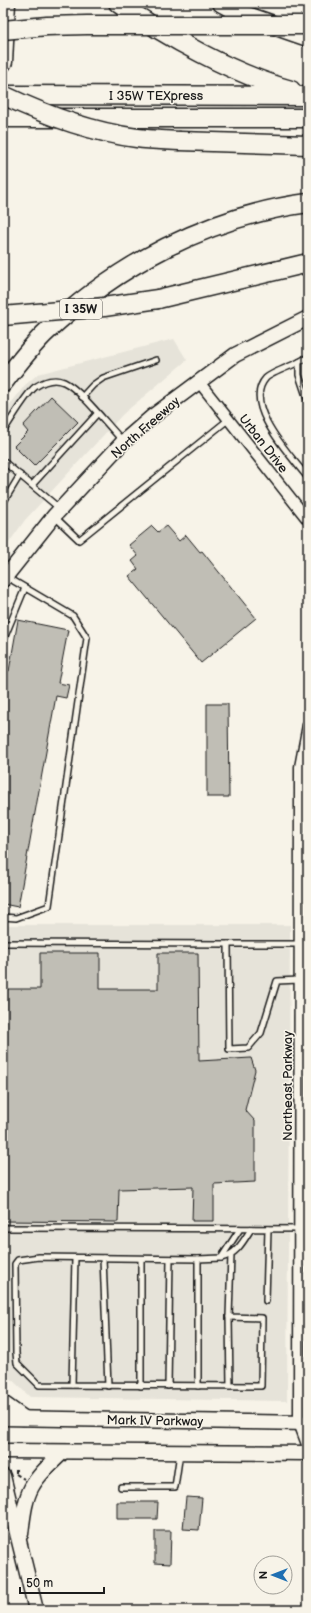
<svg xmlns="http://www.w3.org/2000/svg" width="311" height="1613" font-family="'Balsamiq Sans',sans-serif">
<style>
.built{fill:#e6e3d9}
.building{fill:#c0beb5;stroke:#1c1c1c}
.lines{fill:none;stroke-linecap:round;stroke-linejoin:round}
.lane-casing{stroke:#1c1c1c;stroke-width:8}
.street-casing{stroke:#1c1c1c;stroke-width:13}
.secondary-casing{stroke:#1c1c1c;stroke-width:17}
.highway-casing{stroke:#1c1c1c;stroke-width:21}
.path{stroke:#1c1c1c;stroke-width:2;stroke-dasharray:4 3;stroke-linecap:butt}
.lane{stroke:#f7f3e8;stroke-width:5}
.street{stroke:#f7f3e8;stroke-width:10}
.secondary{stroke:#f7f3e8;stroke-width:14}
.highway{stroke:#f7f3e8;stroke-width:18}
.highway-bridge-casing{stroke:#1c1c1c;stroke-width:21;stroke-linecap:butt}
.highway-bridge{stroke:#f7f3e8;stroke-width:18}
.labels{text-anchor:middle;stroke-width:3;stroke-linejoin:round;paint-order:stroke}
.shield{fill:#f7f3e8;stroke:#5e5c59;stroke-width:1}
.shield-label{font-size:12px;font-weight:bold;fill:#1c1c1c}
.street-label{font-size:13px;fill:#1c1c1c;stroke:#f7f3e8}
</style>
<rect width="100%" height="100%" fill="#f7f3e8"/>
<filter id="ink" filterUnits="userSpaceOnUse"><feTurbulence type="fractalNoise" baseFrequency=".025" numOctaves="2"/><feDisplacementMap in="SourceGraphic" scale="8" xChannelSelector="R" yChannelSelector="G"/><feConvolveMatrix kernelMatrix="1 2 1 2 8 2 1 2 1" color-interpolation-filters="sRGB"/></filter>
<g filter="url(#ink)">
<!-- built -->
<g class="built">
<polygon points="174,339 187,360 123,414 25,520 3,551 3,414 25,385 38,374"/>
<polygon points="3,925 290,925 287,1401 30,1397 3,1371"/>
</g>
<!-- building -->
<g class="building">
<polygon points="51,396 78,422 34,466 14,446 28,432 23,426"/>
<polygon points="152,526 158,532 166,526 179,541 186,535 200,552 202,551 256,618 201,663 129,576 138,569 132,561 138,556 129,545"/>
<polygon points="18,620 68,630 58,683 69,685 66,698 56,696 18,907 3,904 3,670 9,671"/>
<polygon points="207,704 228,704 229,797 207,797"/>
<polygon points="40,953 100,953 100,989 158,989 158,953 198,953 199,1061 251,1058 255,1070 245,1110 255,1121 255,1182 214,1184 214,1221 192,1221 193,1187 119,1189 118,1222 3,1221 3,989 40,989"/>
<polygon points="186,1497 202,1498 199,1530 183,1529"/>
<polygon points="117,1502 158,1502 157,1519 117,1519"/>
<polygon points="155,1531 171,1531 170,1564 155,1563"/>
</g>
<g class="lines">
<defs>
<g id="lane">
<polyline points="308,357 299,362 299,375 308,402"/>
<path d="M 299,362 C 291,366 271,373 266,378 C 241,405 292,457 308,478"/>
<polyline points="82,397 93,385 103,378 156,360"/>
<path d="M 3,432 C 10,421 27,393 35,387 C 44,381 55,378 64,382 C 81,390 109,427 123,441"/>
<polyline points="3,461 59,508"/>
<polyline points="32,485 97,414"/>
<polyline points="3,503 20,475"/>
<polyline points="302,512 308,506"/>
<polyline points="55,517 79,540 229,419"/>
<polyline points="3,641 25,588"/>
<polyline points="3,917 16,918 49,906 87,638 73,616 7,577"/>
<polyline points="3,943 228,944"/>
<polyline points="300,980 277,981 261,1033 248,1048 229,1049 228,944 300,944"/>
<polyline points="3,1228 308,1229"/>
<path d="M 240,1229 L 221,1258 C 237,1254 243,1242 251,1229"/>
<polyline points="103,1258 108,1386"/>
<polyline points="221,1258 198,1259 39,1257 18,1260 15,1264 16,1353 17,1363 39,1385 261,1386 262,1318 229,1317 231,1255"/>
<polyline points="141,1259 141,1386"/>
<polyline points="266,1301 268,1229"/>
<polyline points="229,1317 230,1386"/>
<polyline points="72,1385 75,1258"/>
<polyline points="168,1386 170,1259"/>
<polyline points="198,1386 198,1259"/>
<polyline points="121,1487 175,1487 180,1453"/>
</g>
<g id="street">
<polyline points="199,382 308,520"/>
<polyline points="308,725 300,767 299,1423 308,1447"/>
</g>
<g id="secondary">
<polyline points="3,580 54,516 123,442 153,416 235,355 308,318"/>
<polyline points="3,1403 24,1418"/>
<polyline points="3,1418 308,1423"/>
<polyline points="3,1451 308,1453"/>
<polyline points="3,1476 36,1610"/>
<path d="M 21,1534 C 26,1488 30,1483 63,1452"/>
</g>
<g id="highway">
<path d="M 118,3 C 167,37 233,74 291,90"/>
<polyline points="222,3 247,16 308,37"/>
<polyline points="3,62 6,3"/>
<polyline points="3,95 308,96"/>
<polyline points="3,118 308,118"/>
<polyline points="180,141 308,145"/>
<polyline points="158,299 308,263"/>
<path d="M 3,383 C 16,366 29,349 44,334 C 116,265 209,216 308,203"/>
</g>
</defs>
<!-- lane casing -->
<use href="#lane" class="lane-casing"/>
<!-- street casing -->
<use href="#street" class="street-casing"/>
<!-- secondary casing -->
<use href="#secondary" class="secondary-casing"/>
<!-- highway casing -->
<use href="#highway" class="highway-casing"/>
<!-- path -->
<g class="path">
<polyline points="16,1469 16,1474"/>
<polyline points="16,1474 24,1479"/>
</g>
<!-- lane -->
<use href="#lane" class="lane"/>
<!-- street -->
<use href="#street" class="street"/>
<!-- secondary -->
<use href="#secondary" class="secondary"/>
<!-- highway -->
<use href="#highway" class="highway"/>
<defs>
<g id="highway-bridge">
<polyline points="3,30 47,26 87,25 308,25"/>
<path d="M 3,95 C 45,115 91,132 137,138 C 152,140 166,140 180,141"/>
<polyline points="3,316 104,307 158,299"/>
</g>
</defs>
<!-- highway-bridge casing -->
<use href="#highway-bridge" class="highway-bridge-casing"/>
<!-- highway-bridge -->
<use href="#highway-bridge" class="highway-bridge"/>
</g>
</g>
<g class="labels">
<!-- shield labels -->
<rect class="shield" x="60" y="299" width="42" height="20" rx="3"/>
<g class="shield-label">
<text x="81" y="313">I 35W</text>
</g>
<!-- street labels -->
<g class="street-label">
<text x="156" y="100">I 35W TEXpress</text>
<text transform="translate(145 427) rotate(-41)" y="5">North Freeway</text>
<text transform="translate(264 443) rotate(52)" y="5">Urban Drive</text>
<text transform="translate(287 1086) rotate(-90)" y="5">Northeast Parkway</text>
<text transform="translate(155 1420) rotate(1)" y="5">Mark IV Parkway</text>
</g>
</g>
<!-- margin -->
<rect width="311" height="1613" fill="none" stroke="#f7f3e8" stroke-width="16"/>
<rect x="8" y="8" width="295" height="1597" fill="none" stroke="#1c1c1c" stroke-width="1.5" filter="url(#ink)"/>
<!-- north arrow -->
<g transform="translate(273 1575) rotate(270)"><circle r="19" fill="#f7f3e8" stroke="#9f9d96"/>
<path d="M0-3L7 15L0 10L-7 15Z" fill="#1f6fb2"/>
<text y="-6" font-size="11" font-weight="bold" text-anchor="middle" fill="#1c1c1c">N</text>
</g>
<!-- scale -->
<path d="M20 1587v6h84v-6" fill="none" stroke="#1c1c1c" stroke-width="2"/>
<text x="26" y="1587" font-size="12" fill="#1c1c1c" stroke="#f7f3e8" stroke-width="3" paint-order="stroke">50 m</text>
</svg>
